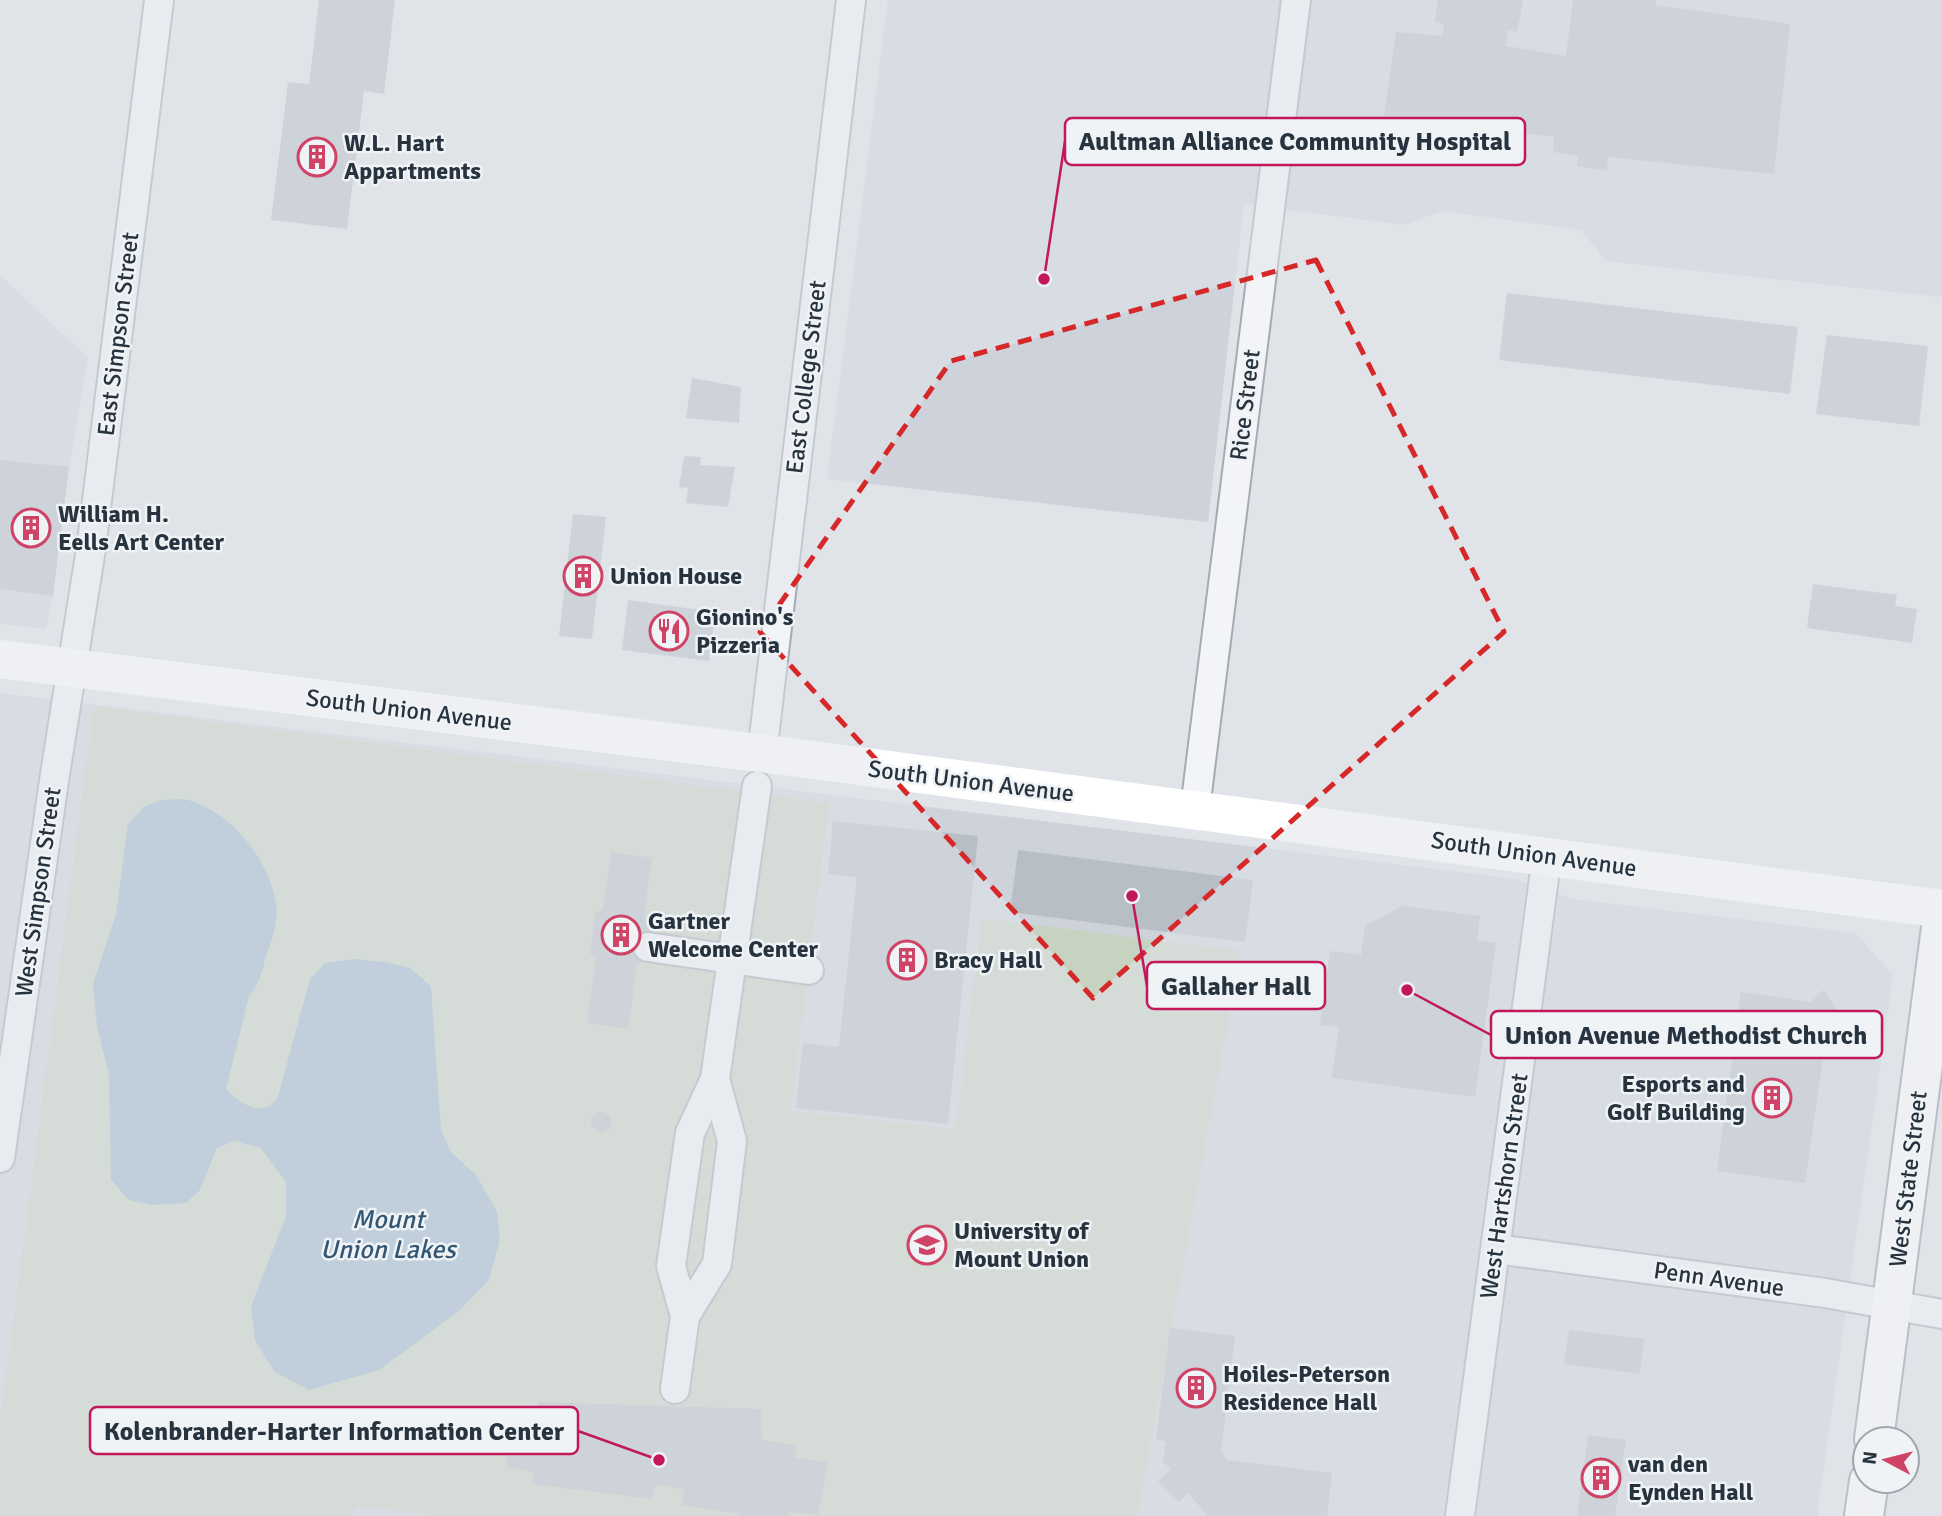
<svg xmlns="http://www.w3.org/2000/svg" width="1942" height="1516" font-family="Signika,sans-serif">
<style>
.built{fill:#ced3db}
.green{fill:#c7d3c1}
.water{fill:#9ab6c9}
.building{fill:#b7bec6}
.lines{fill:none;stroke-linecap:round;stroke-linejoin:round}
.street-casing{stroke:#a5abb3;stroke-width:32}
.highway-casing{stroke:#8793a0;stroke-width:42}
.street{stroke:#f2f4f7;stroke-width:28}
.secondary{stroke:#fff;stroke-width:38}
.highway{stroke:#fff;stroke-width:38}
.marked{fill:none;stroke:#d62828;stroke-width:5;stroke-dasharray:14 9;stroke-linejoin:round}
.labels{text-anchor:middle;stroke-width:5;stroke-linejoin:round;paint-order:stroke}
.poi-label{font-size:24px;font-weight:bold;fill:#283340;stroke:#eff3f6;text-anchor:start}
.street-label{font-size:24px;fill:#283340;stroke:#eff3f6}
.water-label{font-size:26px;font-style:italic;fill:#325674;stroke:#eff3f6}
.leader{fill:none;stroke:#c2185b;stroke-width:2.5}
.callout-dot{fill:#c2185b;stroke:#eff3f6;stroke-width:2.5}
.callout{fill:#eff3f6;stroke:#c2185b;stroke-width:2.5}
.callout-label{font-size:26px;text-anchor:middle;font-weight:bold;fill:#283340}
</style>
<rect width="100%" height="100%" fill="#e0e4e9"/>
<!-- built -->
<g class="built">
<polygon points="888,0 1942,0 1942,297 1605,261 1582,230 1442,211 1405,225 1244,204 1208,522 827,479"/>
<polygon points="0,275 88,358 69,467 53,596 46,629 0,624"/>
<polygon points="0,693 1516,879 1573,899 1855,933 1893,975 1817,1516 0,1516"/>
</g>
<!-- green -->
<polygon class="green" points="94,706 829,803 791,1111 956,1129 982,918 1241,951 1137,1516 436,1516 355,1506 353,1516 0,1516 0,1422"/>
<!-- water -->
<path class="water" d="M 161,800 C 170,800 180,798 188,800 C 232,812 269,860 276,904 C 279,921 272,940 266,957 C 262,971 259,985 249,996 L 226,1089 C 240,1104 265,1120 278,1096 L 310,979 L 325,963 L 355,959 L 384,962 L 410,968 L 431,986 L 441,1130 L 451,1152 L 475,1174 L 497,1211 L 500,1239 L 489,1280 L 458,1312 L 379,1370 L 309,1390 L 275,1372 L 255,1341 L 251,1306 L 286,1216 L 286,1182 L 261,1148 L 234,1141 L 217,1148 L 200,1190 L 186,1203 L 152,1205 L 129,1200 L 111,1180 L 109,1075 L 97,1027 L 93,984 L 116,914 L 128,824 L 145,806 Z"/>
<!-- building -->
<g class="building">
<polygon points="319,0 395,0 384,94 364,91 347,229 271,220 288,82 309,84"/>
<polygon points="1438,0 1523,0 1517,32 1507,30 1506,46 1566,56 1573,0 1656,0 1655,5 1790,24 1774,174 1608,157 1607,171 1577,166 1578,156 1553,152 1554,137 1384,117 1396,32 1443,36 1444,24 1435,22"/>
<polygon points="1507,293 1798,327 1790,394 1499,360"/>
<polygon points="1827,335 1928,346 1919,426 1816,414"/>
<polygon points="692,378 741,387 739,423 686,418"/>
<polygon points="684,456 701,457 700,465 735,467 728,507 686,503 688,488 679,487"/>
<polygon points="0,460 69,467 53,596 0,589"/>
<polygon points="573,514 606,517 592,639 559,636"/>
<polygon points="1813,584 1897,595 1895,606 1917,609 1912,643 1807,628"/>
<polygon points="628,600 715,612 709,661 622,650"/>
<polygon points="833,821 978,836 948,1124 796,1108 803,1043 839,1047 857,877 828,874"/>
<polygon points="1018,850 1253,880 1245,942 1010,912"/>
<polygon points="611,852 652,858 644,917 651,922 647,959 637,964 628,1029 587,1023 596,960 590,953 595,913 603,910"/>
<polygon points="1402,906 1480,916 1477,940 1496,943 1475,1097 1332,1078 1339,1027 1320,1025 1330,951 1361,955 1365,926"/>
<polygon points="1823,990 1841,1015 1828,1024 1805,1183 1717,1171 1741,992 1811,1002"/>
<circle cx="601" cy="1122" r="10"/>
<polygon points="1170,1328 1235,1336 1221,1452 1227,1460 1332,1473 1327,1516 1208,1516 1188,1493 1179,1502 1158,1481 1171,1469 1163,1462 1166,1441 1156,1440"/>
<polygon points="1569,1330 1644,1339 1640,1374 1564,1364"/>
<polygon points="538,1402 761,1409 762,1440 796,1445 795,1458 828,1462 818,1515 788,1512 788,1516 740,1516 740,1514 682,1505 684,1490 656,1484 652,1499 532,1484 534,1472 506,1467 513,1420 539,1423"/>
<polygon points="1588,1435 1626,1440 1615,1516 1577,1516"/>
</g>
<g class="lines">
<defs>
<g id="street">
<polyline points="762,754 851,0"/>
<polyline points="1195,809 1296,0"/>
<polyline points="648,947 809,970"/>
<polyline points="0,1158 55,774 91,549 159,0"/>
<polyline points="1496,1249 1825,1293 1942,1314"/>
<polyline points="685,1316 717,1264 732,1141 715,1079"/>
<polyline points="675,1389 685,1316 671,1266 690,1133 715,1079 757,786"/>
<polyline points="1460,1516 1547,855"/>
</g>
<g id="highway">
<polyline points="1874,1439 1942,920"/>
<polyline points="1864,1516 1869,1481"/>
</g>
</defs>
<!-- street casing -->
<use href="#street" class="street-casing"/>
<!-- highway casing -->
<use href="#highway" class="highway-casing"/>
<!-- street -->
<use href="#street" class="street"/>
<!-- secondary -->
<polyline class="secondary" points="0,659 791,757 1942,909"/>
<!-- highway -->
<use href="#highway" class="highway"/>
</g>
<!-- marked area -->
<path d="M0 0H1942V1516H0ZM 1316,260 L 1504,632 L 1093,998 L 760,632 L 951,361 Z" fill="#e0e4e9" fill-opacity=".55" fill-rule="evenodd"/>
<path class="marked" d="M 1316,260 L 1504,632 L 1093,998 L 760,632 L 951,361 Z"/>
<!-- icons -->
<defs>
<symbol id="building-ring" viewBox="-11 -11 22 22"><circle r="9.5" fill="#eff3f6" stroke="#cf4367" stroke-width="1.5"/><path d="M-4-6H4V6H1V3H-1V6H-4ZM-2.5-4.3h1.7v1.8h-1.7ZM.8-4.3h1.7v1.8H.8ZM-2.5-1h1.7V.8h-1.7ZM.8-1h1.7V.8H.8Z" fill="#cf4367"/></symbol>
<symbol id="restaurant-ring" viewBox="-11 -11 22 22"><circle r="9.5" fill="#eff3f6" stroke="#cf4367" stroke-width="1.5"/><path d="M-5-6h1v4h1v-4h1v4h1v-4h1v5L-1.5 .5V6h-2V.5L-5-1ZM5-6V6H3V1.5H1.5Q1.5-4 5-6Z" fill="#cf4367"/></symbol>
<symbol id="university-ring" viewBox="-11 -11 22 22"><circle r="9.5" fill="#eff3f6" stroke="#cf4367" stroke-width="1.5"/><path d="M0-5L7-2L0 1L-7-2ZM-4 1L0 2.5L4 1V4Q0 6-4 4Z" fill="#cf4367"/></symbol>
</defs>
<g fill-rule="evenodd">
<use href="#building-ring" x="295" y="135" width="44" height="44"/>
<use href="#building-ring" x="9" y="506" width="44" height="44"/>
<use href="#building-ring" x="561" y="554" width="44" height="44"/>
<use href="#restaurant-ring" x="647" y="609" width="44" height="44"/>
<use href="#building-ring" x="599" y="913" width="44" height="44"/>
<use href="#building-ring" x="885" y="938" width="44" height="44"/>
<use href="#building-ring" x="1750" y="1076" width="44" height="44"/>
<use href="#university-ring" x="905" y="1223" width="44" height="44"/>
<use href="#building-ring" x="1174" y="1366" width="44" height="44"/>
<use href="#building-ring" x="1579" y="1456" width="44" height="44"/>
</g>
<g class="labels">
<!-- poi labels -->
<g class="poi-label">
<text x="344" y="151">W.L. Hart<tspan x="344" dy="28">Appartments</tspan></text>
<text x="58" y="522">William H.<tspan x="58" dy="28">Eells Art Center</tspan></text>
<text x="610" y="584">Union House</text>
<text x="696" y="625">Gionino's<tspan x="696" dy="28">Pizzeria</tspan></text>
<text x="648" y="929">Gartner<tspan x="648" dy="28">Welcome Center</tspan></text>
<text x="934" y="968">Bracy Hall</text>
<text x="1745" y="1092" text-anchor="end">Esports and<tspan x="1745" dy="28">Golf Building</tspan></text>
<text x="954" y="1239">University of<tspan x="954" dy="28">Mount Union</tspan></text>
<text x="1223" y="1382">Hoiles-Peterson<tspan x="1223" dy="28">Residence Hall</tspan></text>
<text x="1628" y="1472">van den<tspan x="1628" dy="28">Eynden Hall</tspan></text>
</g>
<!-- street labels -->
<g class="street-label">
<text transform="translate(118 334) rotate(-83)" y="8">East Simpson Street</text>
<text transform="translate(806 377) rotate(-83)" y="8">East College Street</text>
<text transform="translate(1245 405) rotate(-83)" y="8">Rice Street</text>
<text transform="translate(409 710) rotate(7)" y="8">South Union Avenue</text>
<text transform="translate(971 781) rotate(7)" y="8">South Union Avenue</text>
<text transform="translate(1534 854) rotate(8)" y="8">South Union Avenue</text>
<text transform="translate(38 892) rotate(-82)" y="8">West Simpson Street</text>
<text transform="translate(1908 1179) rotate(-83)" y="8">West State Street</text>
<text transform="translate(1504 1186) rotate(-82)" y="8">West Hartshorn Street</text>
<text transform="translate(1719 1279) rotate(8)" y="8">Penn Avenue</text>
</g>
<!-- water labels -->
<g class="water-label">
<text x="388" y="1228">Mount<tspan x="388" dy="30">Union Lakes</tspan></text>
</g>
</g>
<!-- callouts -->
<path class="leader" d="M1044 279L1065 141M1132 896L1147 986M1407 990L1491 1035M659 1460L578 1431"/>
<g class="callout-dot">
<circle cx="1044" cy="279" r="7"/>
<circle cx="1132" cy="896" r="7"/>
<circle cx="1407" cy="990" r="7"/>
<circle cx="659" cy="1460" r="7"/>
</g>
<g class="callout">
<rect x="1065" y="118" width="460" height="47" rx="7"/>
<rect x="1147" y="962" width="178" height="47" rx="7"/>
<rect x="1491" y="1011" width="391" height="47" rx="7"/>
<rect x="90" y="1407" width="488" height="47" rx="7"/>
</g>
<g class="callout-label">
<text x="1295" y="150">Aultman Alliance Community Hospital</text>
<text x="1236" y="995">Gallaher Hall</text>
<text x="1686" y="1044">Union Avenue Methodist Church</text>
<text x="334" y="1440">Kolenbrander-Harter Information Center</text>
</g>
<!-- north arrow -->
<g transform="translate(1886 1460) rotate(277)"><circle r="33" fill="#eff3f6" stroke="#9fa6ad" stroke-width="2"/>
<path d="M0-5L12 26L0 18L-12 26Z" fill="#cf4367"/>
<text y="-10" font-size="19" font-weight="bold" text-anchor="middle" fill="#283340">N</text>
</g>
</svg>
